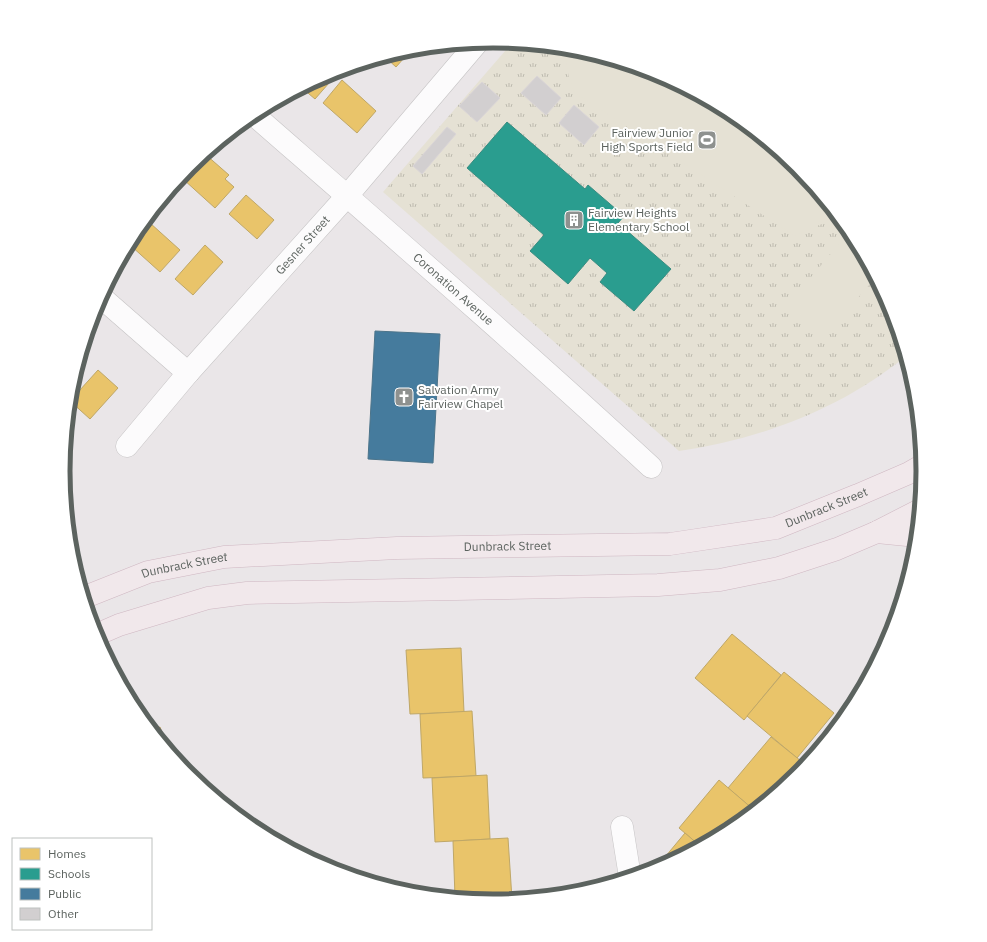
<svg xmlns="http://www.w3.org/2000/svg" width="987" height="942" font-family="'IBM Plex Sans',sans-serif">
<style>
.park{fill:url(#park-tufts)}
.garden{fill:#e5e1d4}
.homes{fill:#e9c46a;stroke:#bfa767}
.schools{fill:#2a9d8f;stroke:#398c81}
.public{fill:#457b9d;stroke:#4c748a}
.building{fill:#d2cfd0;stroke:#dad5d7}
.lines{fill:none;stroke-linecap:round;stroke-linejoin:round}
.minor-casing{stroke:#c6c4c5;stroke-width:23}
.major-casing{stroke:#cfb7c2;stroke-width:23}
.minor{stroke:#fcfbfc;stroke-width:22}
.major{stroke:#f1e8eb;stroke-width:22}
.labels{text-anchor:middle;stroke-width:4;stroke-linejoin:round;paint-order:stroke}
.poi-label{font-size:12px;fill:#5c635f;stroke:#fff;text-anchor:start}
.street-label{font-size:12px;fill:#5c635f;stroke:#fff}
.rim{fill:none;stroke:#5c635f;stroke-width:5}
</style>
<defs>
<pattern id="park-tufts" width="24" height="20" patternUnits="userSpaceOnUse"><rect width="24" height="20" fill="#e5e1d4"/><path d="M3 7l-1-3M5 7V3M7 7l1-3M15 17l-1-3M17 17v-4M19 17l1-3" fill="none" stroke="#bdbaaf"/></pattern>
</defs>
<rect width="100%" height="100%" fill="#eae6e8"/>
<!-- park -->
<path class="park" d="M 512,43 L 578,49 L 658,74 L 733,114 L 798,167 L 851,232 L 891,307 L 906,356 C 841,409 761,439 679,451 L 383,192 Z"/>
<!-- garden -->
<g class="garden">
<path d="M 568,48 L 578,49 L 658,74 L 733,114 L 798,167 L 836,214 L 824,223 L 795,236 L 575,93 C 568,77 565,66 568,48 Z"/>
<polygon points="850,231 875,278 822,340 785,308"/>
</g>
<!-- homes -->
<g class="homes">
<polygon points="412,49 396,67 385,57 410,49"/>
<polygon points="333,72 336,75 315,99 302,88"/>
<polygon points="342,80 376,111 357,133 323,103"/>
<polygon points="205,154 229,175 225,179 234,187 215,208 183,179"/>
<polygon points="246,195 274,220 257,239 229,214"/>
<polygon points="150,223 180,250 160,272 130,245"/>
<polygon points="205,245 223,262 193,295 175,279"/>
<polygon points="98,370 118,388 90,419 70,401"/>
<polygon points="732,634 781,675 744,720 695,678"/>
<polygon points="461,648 464,712 410,714 406,650"/>
<polygon points="784,672 834,713 797,758 747,716"/>
<polygon points="472,711 476,776 423,778 420,714"/>
<polygon points="160,727 168,748 152,730"/>
<polygon points="771,737 806,765 797,775 754,810 728,788"/>
<polygon points="487,775 490,839 435,842 432,778"/>
<polygon points="719,780 754,810 732,829 700,846 679,828"/>
<polygon points="685,833 700,846 655,869"/>
<polygon points="508,838 512,899 493,901 455,897 453,841"/>
</g>
<!-- schools -->
<polygon class="schools" points="507,122 585,189 588,185 624,216 618,223 671,269 634,311 600,282 607,273 590,258 568,284 530,251 544,235 467,168"/>
<!-- public -->
<polygon class="public" points="375,331 440,334 433,463 368,459"/>
<!-- building -->
<g class="building">
<polygon points="537,76 561,98 546,115 521,93"/>
<polygon points="482,82 500,98 477,122 459,106"/>
<polygon points="574,105 599,127 584,145 559,123"/>
<polygon points="447,127 456,134 422,174 413,166"/>
</g>
<g class="lines">
<defs>
<g id="minor">
<path id="s1" d="M 253,114 C 387,231 521,347 651,467"/>
<polyline points="101,297 188,373"/>
<path id="s2" d="M 127,446 L 188,373 L 347,196 L 477,43"/>
<polyline points="622,827 630,877"/>
</g>
<g id="major">
<polyline points="877,532 917,536"/>
<path id="s3" d="M 85,597 L 148,572 L 224,557 L 397,548 L 670,544 L 776,528 L 858,495 L 909,473 L 923,465"/>
<polyline points="96,635 119,625 208,598 247,593 658,585 720,580 779,568 837,549 877,532 920,510"/>
</g>
</defs>
<!-- minor casing -->
<use href="#minor" class="minor-casing"/>
<!-- major casing -->
<use href="#major" class="major-casing"/>
<!-- minor -->
<use href="#minor" class="minor"/>
<!-- major -->
<use href="#major" class="major"/>
</g>
<!-- icons -->
<defs>
<symbol id="stadium-square" viewBox="-11 -11 22 22"><rect x="-9" y="-9" width="18" height="18" rx="4" fill="#8e918f" stroke="#fff"/><path d="M0-5a6.5 5 0 1 0 0 10a6.5 5 0 1 0 0-10ZM-3.5-1.8h7v3.6h-7Z" fill="#fff"/></symbol>
<symbol id="building-square" viewBox="-11 -11 22 22"><rect x="-9" y="-9" width="18" height="18" rx="4" fill="#8e918f" stroke="#fff"/><path d="M-4-6H4V6H1V3H-1V6H-4ZM-2.5-4.3h1.7v1.8h-1.7ZM.8-4.3h1.7v1.8H.8ZM-2.5-1h1.7V.8h-1.7ZM.8-1h1.7V.8H.8Z" fill="#fff"/></symbol>
<symbol id="church-square" viewBox="-11 -11 22 22"><rect x="-9" y="-9" width="18" height="18" rx="4" fill="#8e918f" stroke="#fff"/><path d="M-1.2-6h2.4v3.5h3.3v2.4h-3.3V6h-2.4V-.1h-3.3v-2.4h3.3Z" fill="#fff"/></symbol>
</defs>
<g fill-rule="evenodd">
<use href="#stadium-square" x="696" y="129" width="22" height="22"/>
<use href="#building-square" x="563" y="209" width="22" height="22"/>
<use href="#church-square" x="393" y="386" width="22" height="22"/>
</g>
<g class="labels">
<!-- poi labels -->
<g class="poi-label">
<text x="693" y="137" text-anchor="end">Fairview Junior<tspan x="693" dy="14">High Sports Field</tspan></text>
<text x="588" y="217">Fairview Heights<tspan x="588" dy="14">Elementary School</tspan></text>
<text x="418" y="394">Salvation Army<tspan x="418" dy="14">Fairview Chapel</tspan></text>
</g>
<!-- street labels -->
<g class="street-label">
<text dy="4" stroke="none"><textPath href="#s2" startOffset="267">Gesner Street</textPath></text>
<text dy="4" stroke="none"><textPath href="#s1" startOffset="266">Coronation Avenue</textPath></text>
<text dy="4" stroke="none"><textPath href="#s3" startOffset="753">Dunbrack Street</textPath></text>
<text dy="4" stroke="none"><textPath href="#s3" startOffset="429">Dunbrack Street</textPath></text>
<text dy="4" stroke="none"><textPath href="#s3" startOffset="105">Dunbrack Street</textPath></text>
</g>
</g>
<!-- crop -->
<path d="M0 0H987V942H0ZM70 471a423 423 0 1 1 846 0a423 423 0 1 1-846 0Z" fill="#fff" fill-rule="evenodd"/>
<path class="rim" d="M70 471a423 423 0 1 1 846 0a423 423 0 1 1-846 0Z"/>
<!-- legend -->
<rect x="12" y="838" width="140" height="92" fill="#ffffff" stroke="#bec1bf"/>
<rect x="20" y="848" width="20" height="12" fill="#e9c46a" stroke="#bec1bf"/>
<text x="48" y="858" font-size="12" fill="#5c635f">Homes</text>
<rect x="20" y="868" width="20" height="12" fill="#2a9d8f" stroke="#bec1bf"/>
<text x="48" y="878" font-size="12" fill="#5c635f">Schools</text>
<rect x="20" y="888" width="20" height="12" fill="#457b9d" stroke="#bec1bf"/>
<text x="48" y="898" font-size="12" fill="#5c635f">Public</text>
<rect x="20" y="908" width="20" height="12" fill="#d2cfd0" stroke="#bec1bf"/>
<text x="48" y="918" font-size="12" fill="#5c635f">Other</text>
</svg>
